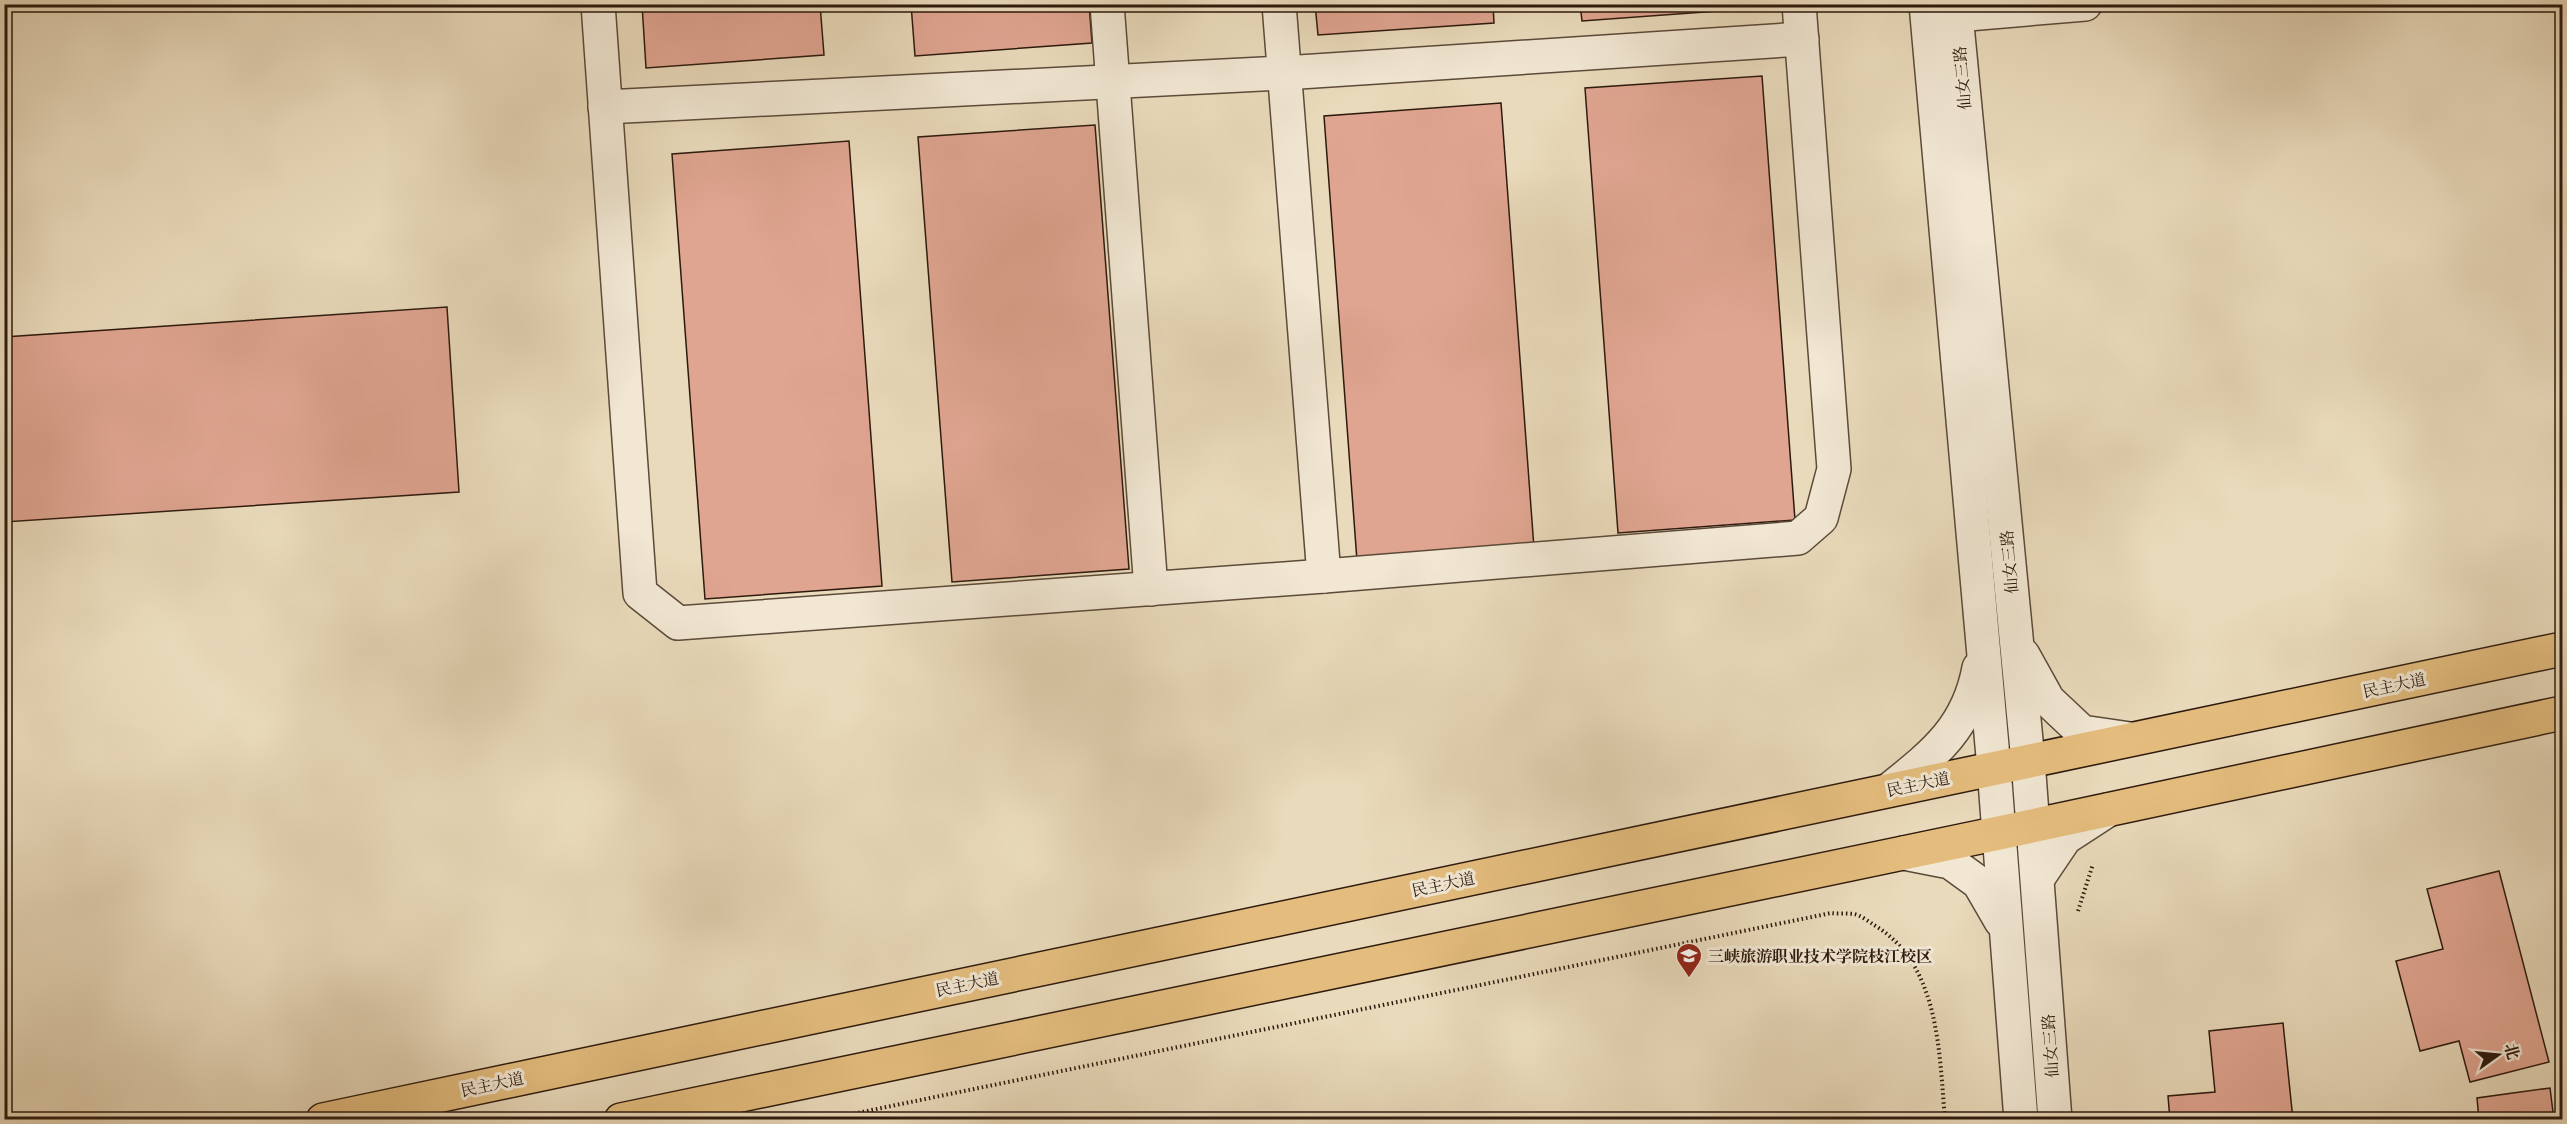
<svg xmlns="http://www.w3.org/2000/svg" width="2567" height="1124" font-family="'Libre Caslon Text','Noto Serif SC',serif">
<style>
.building{fill:#e0a591;stroke:#2d1a0e;stroke-width:1.5}
.lines{fill:none;stroke-linecap:round;stroke-linejoin:round}
.minor-casing{stroke:#5c4a39;stroke-width:36}
.major-casing{stroke:#2d1a0e;stroke-width:36}
.path{stroke:#2d1a0e;stroke-width:4;stroke-dasharray:1.5 3;stroke-linecap:butt}
.minor{stroke:#f1e7d3;stroke-width:33}
.major{stroke:#e4bd7e;stroke-width:33}
.labels{text-anchor:middle;stroke-width:6;stroke-linejoin:round;paint-order:stroke}
.street-label{font-size:16px;fill:#2d1a0e;stroke:#f1e7d3}
.poi-label{font-size:16px;font-weight:bold;fill:#2d1a0e;stroke:#f1e7d3;text-anchor:start}
</style>
<rect width="100%" height="100%" fill="#e9dabb"/>
<filter id="stains"><feTurbulence type="fractalNoise" baseFrequency=".00333" numOctaves="4"/><feColorMatrix values="0 0 0 0 .2 0 0 0 0 .09 0 0 0 0 .02 0 0 0 .5 -.17"/></filter>
<radialGradient id="worn" r=".72"><stop offset=".6" stop-color="#630" stop-opacity="0"/><stop offset="1" stop-color="#630" stop-opacity=".3"/></radialGradient>
<!-- building -->
<g class="building">
<polygon points="642,4 820,4 824,55 646,68"/>
<polygon points="911,4 1089,4 1092,43 915,56"/>
<polygon points="1315,4 1493,4 1494,23 1318,35"/>
<polygon points="1580,4 1758,4 1759,8 1582,21"/>
<polygon points="1762,76 1795,520 1618,533 1585,88"/>
<polygon points="1501,103 1534,548 1357,561 1324,116"/>
<polygon points="1095,125 1129,569 952,582 918,137"/>
<polygon points="849,141 882,586 705,599 672,154"/>
<polygon points="447,307 459,492 4,522 4,337"/>
<polygon points="2499,871 2549,1062 2470,1082 2459,1041 2420,1051 2396,961 2443,949 2427,889"/>
<polygon points="2283,1023 2293,1120 2170,1120 2168,1096 2215,1092 2209,1031"/>
<polygon points="2550,1088 2554,1120 2479,1120 2477,1098"/>
</g>
<g class="lines">
<defs>
<g id="minor">
<polyline points="598,4 640,593 678,623 1324,576 1798,538 1821,518 1834,469 1799,4"/>
<polyline points="1107,4 1151,589"/>
<polyline points="1279,4 1324,576"/>
<polyline points="1926,4 1994,768 2021,1120"/>
<polyline points="1955,4 2028,761 2055,1120"/>
<polyline points="1956,15 2085,4"/>
<polyline points="605,107 1284,73 1802,39"/>
<polyline points="2023,655 2048,700 2082,732 2130,739"/>
<path d="M 1889,790 C 1934,754 1968,728 1979,668"/>
<polyline points="1904,853 1950,862 1979,883 2001,921"/>
<polyline points="2038,878 2065,838 2108,810"/>
</g>
<g id="major">
<polyline points="323,1120 2562,649"/>
<polyline points="621,1120 1999,833 2562,713"/>
</g>
</defs>
<!-- minor casing -->
<use href="#minor" class="minor-casing"/>
<!-- major casing -->
<use href="#major" class="major-casing"/>
<!-- path -->
<g class="path">
<polyline points="2078,911 2093,864"/>
<path d="M 823,1120 L 1831,913 C 1838,914 1846,913 1854,914 C 1860,915 1868,921 1874,925 C 1940,964 1939,1052 1945,1120"/>
</g>
<!-- minor -->
<use href="#minor" class="minor"/>
<!-- major -->
<use href="#major" class="major"/>
</g>
<!-- icons -->
<defs>
<symbol id="school-pin" viewBox="-11 -11 22 30"><path d="M0 17L-7.5 6A9.5 9.5 0 1 1 7.5 6Z" fill="#8f2418" stroke="#f1e7d3"/><path d="M0-5L7-2L0 1L-7-2ZM-4 1L0 2.5L4 1V4Q0 6-4 4Z" fill="#fff"/></symbol>
</defs>
<g fill-rule="evenodd">
<use href="#school-pin" x="1674" y="941" width="30" height="40"/>
</g>
<g class="labels">
<!-- street labels -->
<g class="street-label">
<text transform="translate(1962 78) rotate(-95)" y="6">仙女三路</text>
<text transform="translate(2009 562) rotate(-95)" y="6">仙女三路</text>
<text transform="translate(2394 685) rotate(-12)" y="6">民主大道</text>
<text transform="translate(1918 784) rotate(-12)" y="6">民主大道</text>
<text transform="translate(1443 884) rotate(-12)" y="6">民主大道</text>
<text transform="translate(967 984) rotate(-12)" y="6">民主大道</text>
<text transform="translate(2050 1046) rotate(-94)" y="6">仙女三路</text>
<text transform="translate(492 1084) rotate(-12)" y="6">民主大道</text>
</g>
<!-- poi labels -->
<g class="poi-label">
<text x="1708" y="962">三峡旅游职业技术学院枝江校区</text>
</g>
</g>
<!-- margin -->
<rect width="2567" height="1124" fill="none" stroke="#e9dabb" stroke-width="24"/>
<rect x="6" y="6" width="2555" height="1112" fill="none" stroke="#2d1a0e" stroke-width="3"/>
<rect x="12" y="12" width="2543" height="1100" fill="none" stroke="#2d1a0e" stroke-width="1.5"/>
<!-- north arrow -->
<g transform="translate(2498 1055) rotate(75)" stroke="#f1e7d3" stroke-width="4.5" paint-order="stroke">
<path d="M0-4.5L10 22L0 15L-10 22Z" fill="#2d1a0e"/>
<text y="-9" font-size="16" font-weight="bold" text-anchor="middle" fill="#2d1a0e">北</text>
</g>
<rect width="100%" height="100%" filter="url(#stains)"/>
<rect width="100%" height="100%" fill="url(#worn)"/>
</svg>
